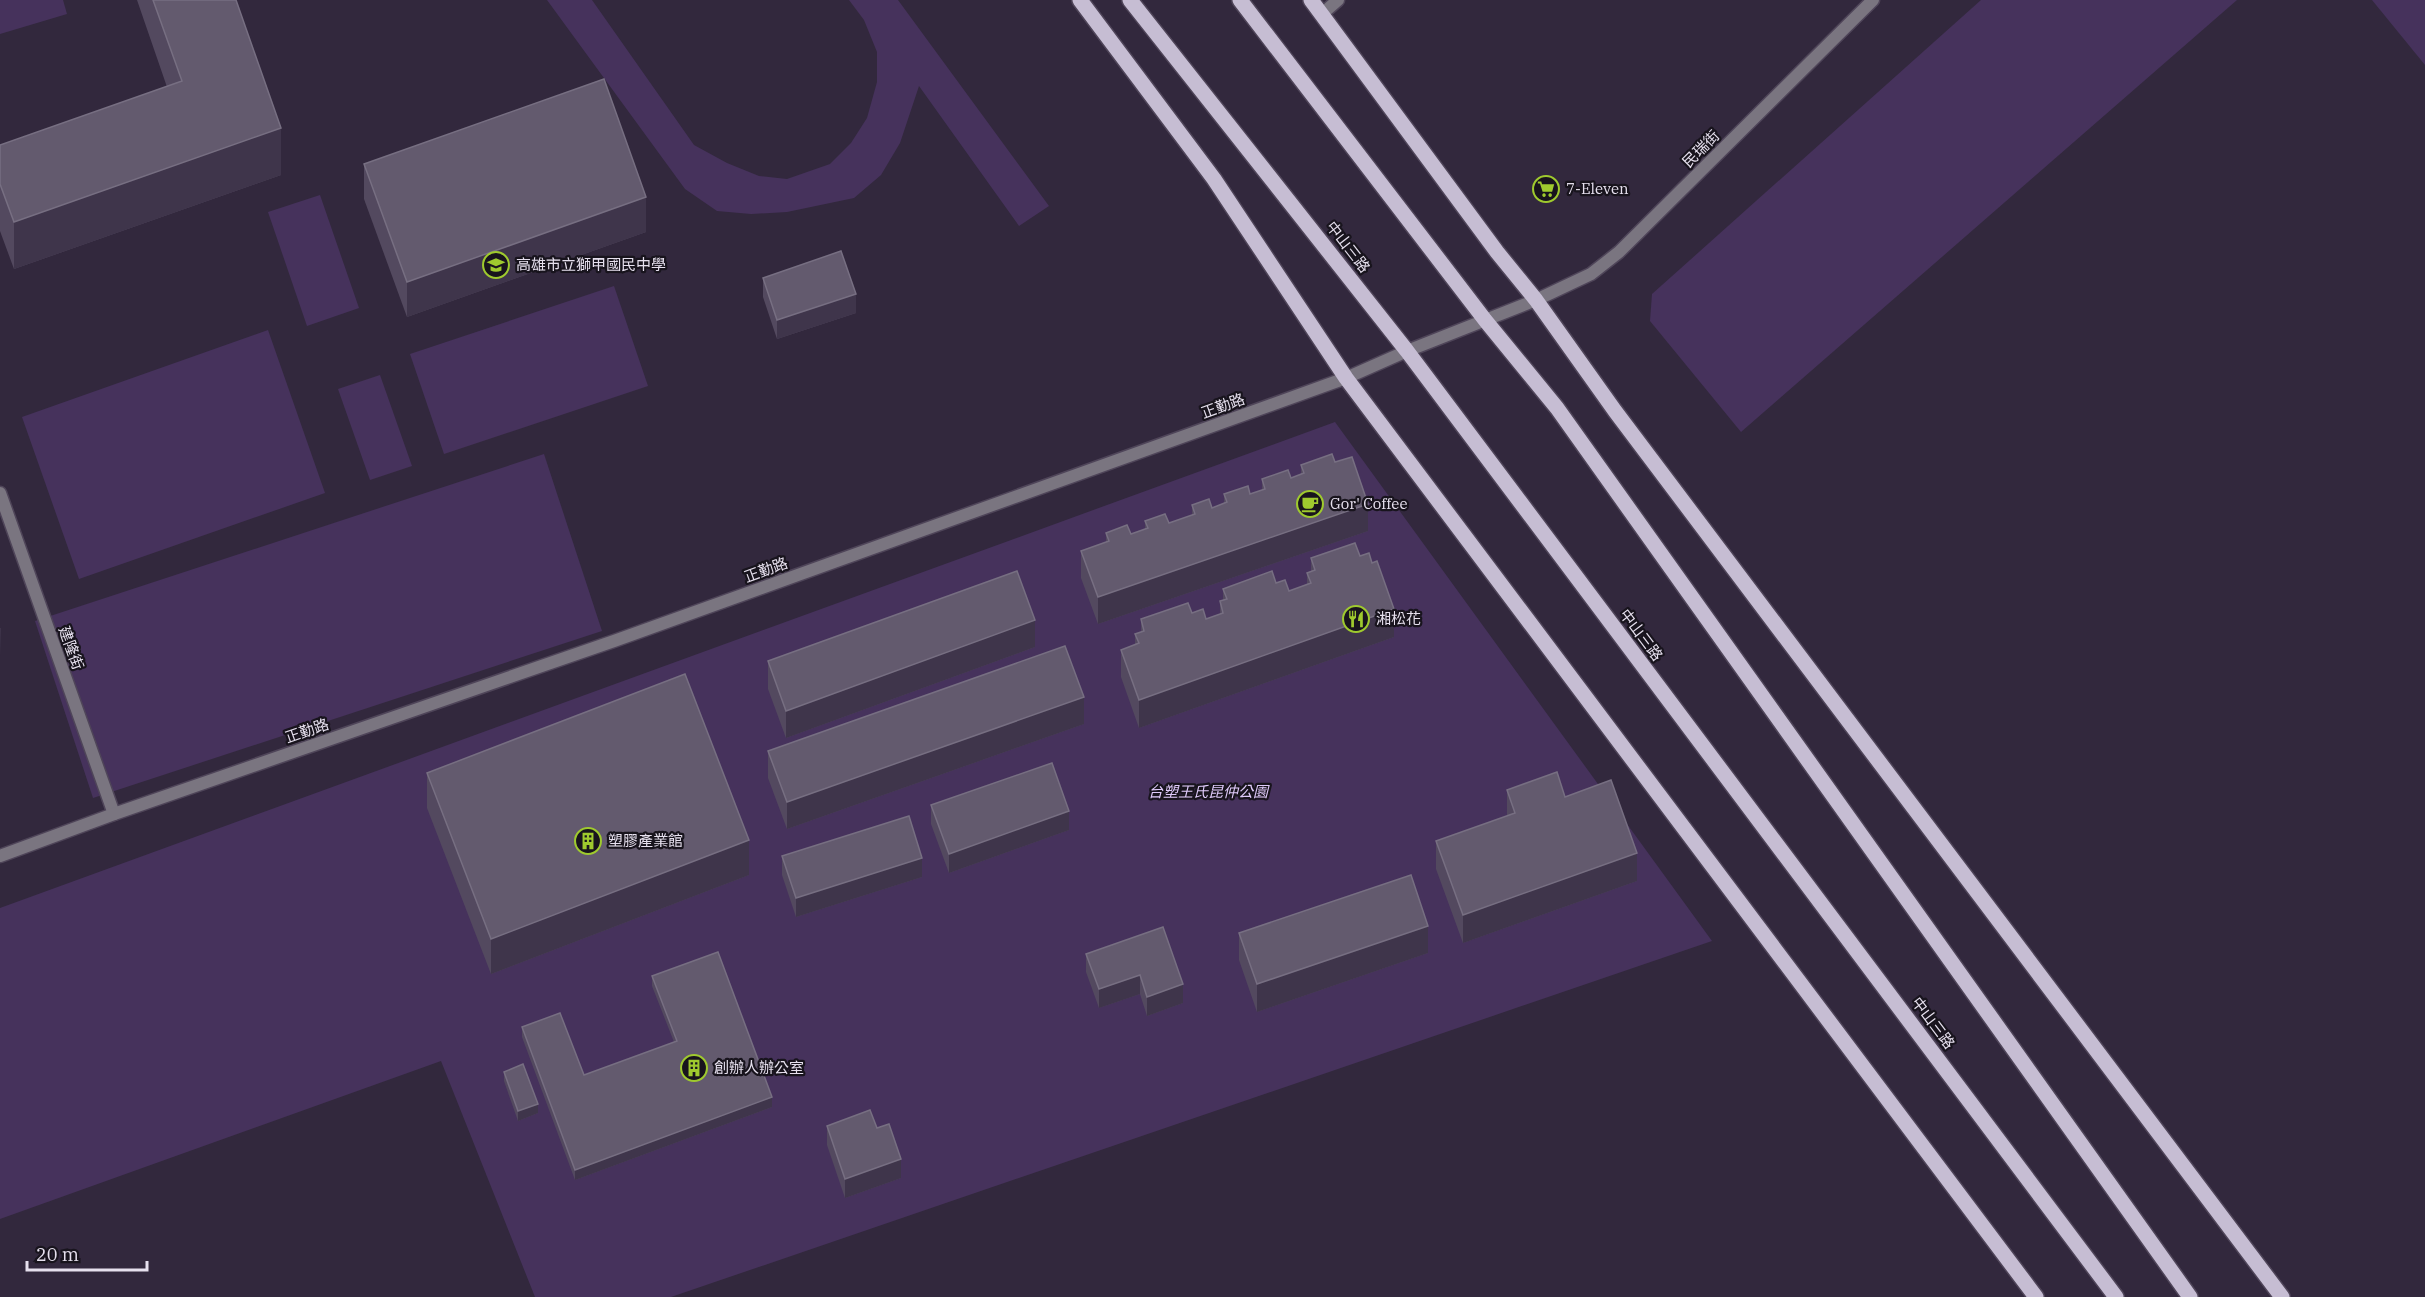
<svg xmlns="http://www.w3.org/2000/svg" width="2425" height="1297" font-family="'IBM Plex Serif','Noto Sans TC',serif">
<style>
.green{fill:#46325c}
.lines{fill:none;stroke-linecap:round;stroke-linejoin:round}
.service-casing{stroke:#4f4559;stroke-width:15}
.minor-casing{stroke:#4f4559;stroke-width:15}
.primary-casing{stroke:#4f4559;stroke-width:18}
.service{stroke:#7a7580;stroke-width:12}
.minor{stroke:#7a7580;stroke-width:12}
.primary{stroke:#c6bdd3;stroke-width:15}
.wall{fill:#53495f}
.shaded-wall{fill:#3f354b}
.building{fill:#635a6e;stroke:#776f82;stroke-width:1.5}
.labels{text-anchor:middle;stroke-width:4.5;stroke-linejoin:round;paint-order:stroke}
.street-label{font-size:15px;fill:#e6e0ee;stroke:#18141d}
.poi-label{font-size:15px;fill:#e6e0ee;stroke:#18141d;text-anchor:start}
.park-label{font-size:15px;font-style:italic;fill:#dfcafa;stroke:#18141d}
</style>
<rect width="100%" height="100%" fill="#32283d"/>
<!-- green -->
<g class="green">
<polygon points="0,0 63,0 67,14 0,34"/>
<polygon points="547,0 592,0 694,145 727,163 759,176 787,179 830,164 851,143 867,118 877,82 877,52 864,20 849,0 898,0 1049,206 1019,226 919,86 900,143 881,175 854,198 787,212 751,214 717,211 685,189"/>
<polygon points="1981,0 2237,0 1741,432 1650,321 1652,294"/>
<polygon points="2372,0 2425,0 2425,65"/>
<polygon points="320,195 359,308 307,326 268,212"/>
<polygon points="614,286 648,386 444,454 410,354"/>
<polygon points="268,330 325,493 79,579 22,417"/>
<polygon points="380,375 412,466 370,480 338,389"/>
<polygon points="1335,422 1712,941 671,1297 535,1297 441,1061 0,1219 0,908"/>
<polygon points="544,454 602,631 93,798 35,621"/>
</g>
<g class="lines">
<defs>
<polyline id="service" points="1322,14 1338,0"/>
<g id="minor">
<polyline points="0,493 114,814"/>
<polyline points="0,856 114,814 614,641 1346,378 1407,351 1536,300 1591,274 1619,252 1873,0"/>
</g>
<g id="primary">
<polyline points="1080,0 1214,179 1346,378 2036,1297"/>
<polyline points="1130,0 1407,351 2116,1297"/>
<polyline points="1240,0 1485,320 1557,408 2190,1297"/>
<polyline points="1311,0 1497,252 1536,300 1615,411 2282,1297"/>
</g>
</defs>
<!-- service casing -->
<use href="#service" class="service-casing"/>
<!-- minor casing -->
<use href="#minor" class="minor-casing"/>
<!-- primary casing -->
<use href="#primary" class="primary-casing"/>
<!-- service -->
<use href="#service" class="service"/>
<!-- minor -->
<use href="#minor" class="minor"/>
<!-- primary -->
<use href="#primary" class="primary"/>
</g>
<!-- wall -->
<g class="wall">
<polygon points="137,0 236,0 281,175 14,269 0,231 0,145 167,87"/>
<polygon points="364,164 646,232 407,317 364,199"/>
<polygon points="763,278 856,313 777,339 763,297"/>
<polygon points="1335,462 1368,531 1098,624 1081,578 1081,551 1106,543 1106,533 1131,534 1145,529 1145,521 1169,523 1192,515 1192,505 1212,508 1224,503 1224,494 1250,494 1262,490 1262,479 1291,478 1301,474 1301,465"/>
<polygon points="1360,556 1394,637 1139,728 1121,677 1121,650 1135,645 1135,634 1141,632 1141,619 1192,613 1206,619 1220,614 1220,601 1223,600 1223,589 1276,583 1289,591 1307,584 1307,573 1311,571 1311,558"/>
<polygon points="1035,647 786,738 768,689 768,661"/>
<polygon points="1084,724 787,829 768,778 768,751"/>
<polygon points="427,773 749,875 491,974 427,808"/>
<polygon points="1507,790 1565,797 1637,881 1463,943 1436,869 1436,841 1507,816"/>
<polygon points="931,805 1069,830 949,873 931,824"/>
<polygon points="782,856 922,877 796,917 782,875"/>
<polygon points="1163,927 1183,1003 1147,1016 1140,994 1099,1008 1086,972 1086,954"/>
<polygon points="1239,933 1428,953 1257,1012 1239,960"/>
<polygon points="652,976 772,1107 575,1180 522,1037 522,1027 584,1075 674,1042 652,986"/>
<polygon points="504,1072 538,1113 518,1121 504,1081"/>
<polygon points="827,1126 877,1128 901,1178 845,1198 827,1145"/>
</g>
<!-- shaded-wall -->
<g class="shaded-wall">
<polygon points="281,128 281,175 14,269 14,222"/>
<polygon points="646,197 646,232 407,317 407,282"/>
<polygon points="856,294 856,313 777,339 777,320"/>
<polygon points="1368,504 1368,531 1098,624 1098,597"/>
<polygon points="1394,609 1394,637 1139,728 1139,700"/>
<polygon points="1035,620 1035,647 786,738 786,711"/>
<polygon points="0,628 1,628 0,656"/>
<polygon points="1084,697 1084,724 787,829 787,802"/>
<polygon points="1069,811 1069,830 949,873 949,854"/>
<polygon points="749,840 749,875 491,974 491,939"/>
<polygon points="1637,853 1637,881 1463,943 1463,915"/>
<polygon points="922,858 922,877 796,917 796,898"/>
<polygon points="1428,926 1428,953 1257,1012 1257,984"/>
<polygon points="1140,975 1140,994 1099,1008 1099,989"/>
<polygon points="1183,984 1183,1003 1147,1016 1147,997"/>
<polygon points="772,1097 772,1107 575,1180 575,1170"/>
<polygon points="538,1104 538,1113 518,1121 518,1111"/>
<polygon points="901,1159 901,1178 845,1198 845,1179"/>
</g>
<!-- building -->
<g class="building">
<polygon points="153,0 236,0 281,128 14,222 0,184 0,145 182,81"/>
<polygon points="604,79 646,197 407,282 364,164"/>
<polygon points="841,251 856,294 777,320 763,278"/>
<polygon points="1332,454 1335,462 1352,457 1368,504 1098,597 1081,551 1109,541 1106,533 1127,525 1131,534 1148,528 1145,521 1165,514 1169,523 1195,514 1192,505 1209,499 1212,508 1227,502 1224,494 1248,486 1250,494 1265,489 1262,479 1288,470 1291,478 1304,473 1301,465"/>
<polygon points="1355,543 1360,556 1369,553 1372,563 1377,561 1394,609 1139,700 1121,650 1139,643 1135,634 1144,631 1141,619 1188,603 1192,613 1203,609 1206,619 1223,613 1220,601 1227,599 1223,589 1272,571 1276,583 1285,580 1289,591 1311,583 1307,573 1315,570 1311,558"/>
<polygon points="1017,571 1035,620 786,711 768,661"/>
<polygon points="1065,646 1084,697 787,802 768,751"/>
<polygon points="685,674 749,840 491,939 427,773"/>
<polygon points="1052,763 1069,811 949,854 931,805"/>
<polygon points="1557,772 1565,797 1611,780 1637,853 1463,915 1436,841 1515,813 1507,790"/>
<polygon points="909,816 922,858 796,898 782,856"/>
<polygon points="1411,875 1428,926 1257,984 1239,933"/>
<polygon points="1163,927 1183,984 1147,997 1140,975 1099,989 1086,954"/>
<polygon points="718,952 772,1097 575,1170 522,1027 560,1013 584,1075 677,1041 652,976"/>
<polygon points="523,1064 538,1104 518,1111 504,1072"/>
<polygon points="870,1110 877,1128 889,1124 901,1159 845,1179 827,1126"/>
</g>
<!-- icons -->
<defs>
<symbol id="supermarket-ring" viewBox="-11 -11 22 22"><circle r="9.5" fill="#18141d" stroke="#9fca2e" stroke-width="1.5"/><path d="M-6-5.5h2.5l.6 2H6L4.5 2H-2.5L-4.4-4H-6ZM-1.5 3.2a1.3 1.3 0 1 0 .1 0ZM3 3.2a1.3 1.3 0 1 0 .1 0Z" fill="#9fca2e"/></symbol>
<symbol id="school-ring" viewBox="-11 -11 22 22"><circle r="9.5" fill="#18141d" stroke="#9fca2e" stroke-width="1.5"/><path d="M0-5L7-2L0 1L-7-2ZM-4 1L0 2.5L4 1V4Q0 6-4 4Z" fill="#9fca2e"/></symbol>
<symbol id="cafe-ring" viewBox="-11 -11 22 22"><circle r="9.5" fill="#18141d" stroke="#9fca2e" stroke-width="1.5"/><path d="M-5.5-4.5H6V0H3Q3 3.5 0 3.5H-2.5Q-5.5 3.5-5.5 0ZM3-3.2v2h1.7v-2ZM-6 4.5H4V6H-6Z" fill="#9fca2e"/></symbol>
<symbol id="restaurant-ring" viewBox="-11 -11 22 22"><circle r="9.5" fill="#18141d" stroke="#9fca2e" stroke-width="1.5"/><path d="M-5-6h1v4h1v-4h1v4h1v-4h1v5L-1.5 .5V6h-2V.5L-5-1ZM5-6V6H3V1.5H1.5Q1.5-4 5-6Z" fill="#9fca2e"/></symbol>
<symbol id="building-ring" viewBox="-11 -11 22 22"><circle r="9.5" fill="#18141d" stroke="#9fca2e" stroke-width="1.5"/><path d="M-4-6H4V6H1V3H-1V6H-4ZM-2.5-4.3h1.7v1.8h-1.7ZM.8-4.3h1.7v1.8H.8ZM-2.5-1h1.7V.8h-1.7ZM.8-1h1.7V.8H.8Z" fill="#9fca2e"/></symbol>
</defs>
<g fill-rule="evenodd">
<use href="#supermarket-ring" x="1531" y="174" width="30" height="30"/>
<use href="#school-ring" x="481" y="250" width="30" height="30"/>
<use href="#cafe-ring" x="1295" y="489" width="30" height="30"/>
<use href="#restaurant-ring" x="1341" y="604" width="30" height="30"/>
<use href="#building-ring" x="573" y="826" width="30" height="30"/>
<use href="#building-ring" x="679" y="1053" width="30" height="30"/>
</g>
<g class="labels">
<!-- street labels -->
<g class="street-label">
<text transform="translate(1701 149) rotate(-45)" y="5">民瑞街</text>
<text transform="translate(1348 247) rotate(52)" y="5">中山三路</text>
<text transform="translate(1223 406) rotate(-20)" y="5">正勤路</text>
<text transform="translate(766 570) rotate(-20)" y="5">正勤路</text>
<text transform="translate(1641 635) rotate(53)" y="5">中山三路</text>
<text transform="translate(71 648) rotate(70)" y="5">建隆街</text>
<text transform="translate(307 731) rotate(-19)" y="5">正勤路</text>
<text transform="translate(1933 1023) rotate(53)" y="5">中山三路</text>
</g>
<!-- poi labels -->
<g class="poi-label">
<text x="1566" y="194">7-Eleven</text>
<text x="516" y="270">高雄市立獅甲國民中學</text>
<text x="1330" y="509">Gor' Coffee</text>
<text x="1376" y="624">湘松花</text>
<text x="608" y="846">塑膠產業館</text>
<text x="714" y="1073">創辦人辦公室</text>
</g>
<!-- park labels -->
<g class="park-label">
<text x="1208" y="797">台塑王氏昆仲公園</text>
</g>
</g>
<!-- scale -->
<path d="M27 1261v9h120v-9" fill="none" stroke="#e6e0ee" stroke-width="3"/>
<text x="36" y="1261" font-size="18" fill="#e6e0ee" stroke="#18141d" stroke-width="4.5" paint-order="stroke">20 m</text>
</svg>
